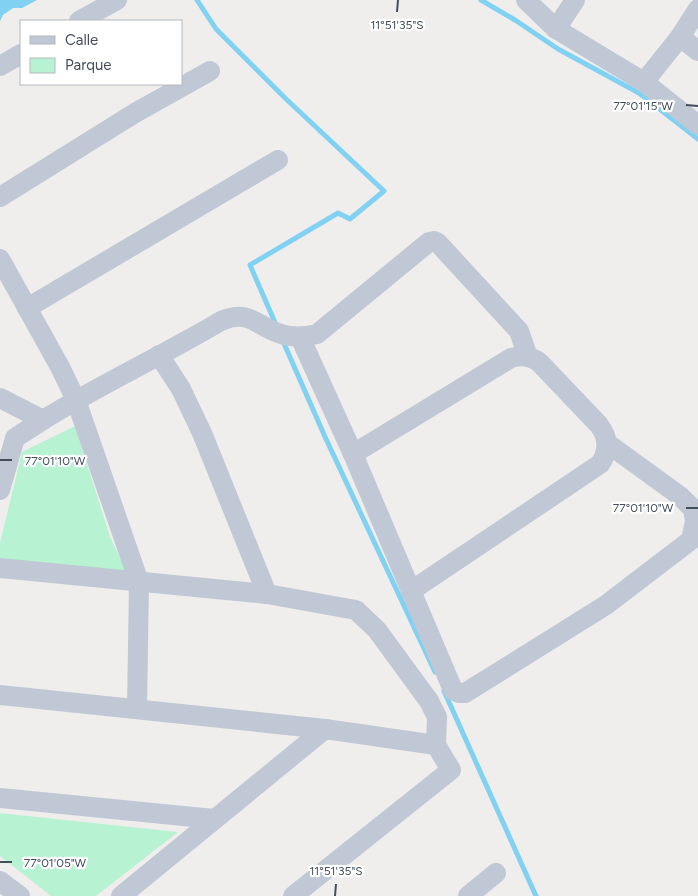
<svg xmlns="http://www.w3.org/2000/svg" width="698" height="896" font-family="Figtree,sans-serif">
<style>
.green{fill:#b7f2d2}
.water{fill:#81d2f2}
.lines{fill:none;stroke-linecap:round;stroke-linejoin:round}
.stream{stroke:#81d2f2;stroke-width:5}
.street{stroke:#bfc8d4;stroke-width:20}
.ticks{fill:none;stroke:#444f5c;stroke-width:2}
.ticks-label{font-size:12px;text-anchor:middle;fill:#444f5c;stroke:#fff;stroke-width:4.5;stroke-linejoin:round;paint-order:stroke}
</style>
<rect width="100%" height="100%" fill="#f0eded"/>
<!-- green -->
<g class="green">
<polygon points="75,426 110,537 127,573 0,562 0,543 22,452"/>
<polygon points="0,813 178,832 96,896 51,896 0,856"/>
</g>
<!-- water -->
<polygon class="water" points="0,0 37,0 22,8 13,8 3,15 0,21"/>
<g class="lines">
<!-- stream -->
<g class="stream">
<polyline points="197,0 216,29 285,98 384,191 350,219 338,213 250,265 277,327"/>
<polyline points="481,0 515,20 558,49 639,93 698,139"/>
<polyline points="282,339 326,439 435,672"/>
<polyline points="444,691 536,896"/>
</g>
<!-- street -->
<g class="street">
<polyline points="526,0 556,29 644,82 698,125"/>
<polyline points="79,21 117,0"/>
<polyline points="556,29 575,0"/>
<polyline points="680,37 698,51"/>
<polyline points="0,66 21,54"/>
<polyline points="644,82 680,37 698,9"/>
<polyline points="0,197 135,113 210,71"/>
<polyline points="0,259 60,367 76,400 139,582 137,709"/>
<polyline points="27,308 278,160"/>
<polyline points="300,337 353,454 453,690 459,693 465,693 606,605 691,540 695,521 693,509 680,496 607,443"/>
<polyline points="159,355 181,389 202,433 267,594"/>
<path d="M 0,398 L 43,420 C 101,384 162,356 221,321 C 251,309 255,326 281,334 C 293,338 304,337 317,334 L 429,242 L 434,241 L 438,243 L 519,331 L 528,357"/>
<path d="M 353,454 L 511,358 C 522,355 530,356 539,362 L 599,425 C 609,438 609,451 600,464 L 411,591"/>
<polyline points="0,490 15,438 43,420"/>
<polyline points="0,568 267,594 356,610 377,630 429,701 437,717 436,745"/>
<polyline points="0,695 325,729 436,745 451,770 293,896"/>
<polyline points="0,798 214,819"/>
<polyline points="0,881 20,896"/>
<polyline points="121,896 325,729"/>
<polyline points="468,896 496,873"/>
</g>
</g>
<!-- ticks -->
<path class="ticks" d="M 397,12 L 398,0M 686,105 L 698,106M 0,460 L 12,460M 686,508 L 698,508M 0,862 L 12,862M 335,896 L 336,884"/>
<g class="ticks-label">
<text x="397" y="29">11°51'35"S</text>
<text x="643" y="110">77°01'15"W</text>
<text x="55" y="465">77°01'10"W</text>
<text x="643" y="512">77°01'10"W</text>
<text x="55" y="867">77°01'05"W</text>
<text x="336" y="875">11°51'35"S</text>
</g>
<!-- legend -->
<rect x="20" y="20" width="162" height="65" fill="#ffffff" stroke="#b4b9be"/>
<rect x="30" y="36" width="25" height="8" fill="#bfc8d4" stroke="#b4b9be"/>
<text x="65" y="45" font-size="15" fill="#444f5c">Calle</text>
<rect x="30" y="58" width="25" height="15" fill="#b7f2d2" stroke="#b4b9be"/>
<text x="65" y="70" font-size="15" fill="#444f5c">Parque</text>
</svg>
